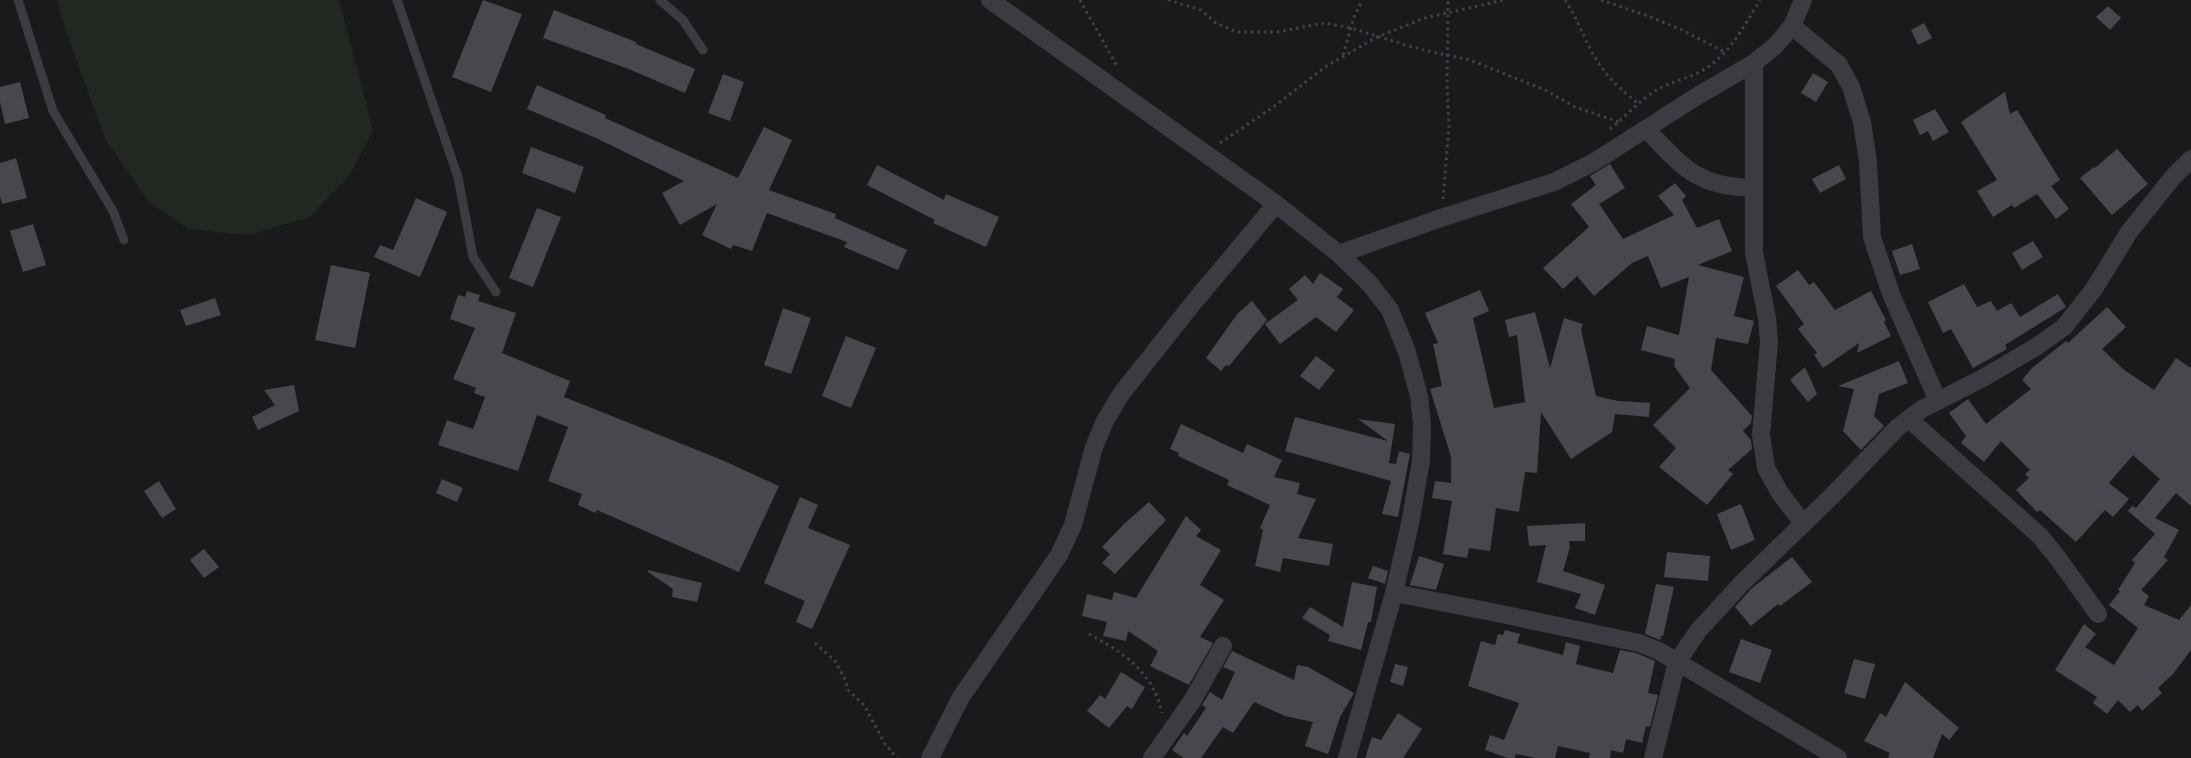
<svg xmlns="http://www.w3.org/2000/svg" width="2191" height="758" font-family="'DM Sans',sans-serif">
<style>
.green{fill:#202821}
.building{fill:#47484d}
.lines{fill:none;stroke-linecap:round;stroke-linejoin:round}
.path{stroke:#414349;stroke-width:3;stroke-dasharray:2.5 4;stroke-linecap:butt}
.lane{stroke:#3b3c42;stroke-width:9}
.street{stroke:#3b3c42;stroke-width:18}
</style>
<rect width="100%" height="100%" fill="#1a1a1d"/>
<!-- green -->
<polygon class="green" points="57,0 339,0 373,131 350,175 310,217 248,235 188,229 148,201 105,139 66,31"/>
<!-- building -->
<g class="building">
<polygon points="483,0 522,14 491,92 452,77"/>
<polygon points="2108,6 2121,18 2110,30 2096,17"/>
<polygon points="554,10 636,42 636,44 695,69 685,93 626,68 543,38"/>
<polygon points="1924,23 1932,38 1918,45 1911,30"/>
<polygon points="1813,73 1828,82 1816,102 1801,93"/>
<polygon points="723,74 744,82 730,121 708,113"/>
<polygon points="20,82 29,118 5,124 0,102 0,87"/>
<polygon points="537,85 606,115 605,118 738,178 764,127 792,140 769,190 836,214 835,218 907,250 898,270 844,247 847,242 767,213 752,251 733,245 731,249 702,235 717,204 680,225 662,193 684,181 596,138 527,109"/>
<polygon points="2005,92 2010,114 2017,110 2060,180 2051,186 2069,209 2056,219 2037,194 2014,208 2012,205 1993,217 1977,191 1997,180 1961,122"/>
<polygon points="1935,109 1949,132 1933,141 1928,131 1920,135 1913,120"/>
<polygon points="531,147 584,167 575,193 522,173"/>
<polygon points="2117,149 2148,184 2112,215 2080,178 2094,167 2095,168"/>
<polygon points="16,158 27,198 2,204 0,196 0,163"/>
<polygon points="1610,164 1625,188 1599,204 1623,239 1674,215 1658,196 1675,183 1686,196 1682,200 1697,228 1719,219 1732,251 1698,265 1744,277 1734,316 1754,321 1748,344 1716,338 1711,370 1752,416 1751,423 1743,431 1751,440 1752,449 1728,470 1733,474 1707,505 1659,467 1676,448 1653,425 1690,388 1674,366 1675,359 1641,350 1647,326 1679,335 1689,277 1661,288 1648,256 1632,263 1594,296 1577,276 1563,289 1543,268 1589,227 1571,204 1596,185 1590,176"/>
<polygon points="877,165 944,200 946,194 999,217 986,247 933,223 935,220 867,185"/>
<polygon points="1839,165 1846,179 1820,193 1812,179"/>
<polygon points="416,198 447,212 420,277 374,257 380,245 393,250"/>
<polygon points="537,208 561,217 533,287 509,278"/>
<polygon points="33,224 46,265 23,272 10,231"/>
<polygon points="2033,241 2043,257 2022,270 2012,253"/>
<polygon points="1912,244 1920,269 1900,275 1892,251"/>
<polygon points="331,265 370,273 355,348 315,340"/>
<polygon points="1798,270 1809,285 1814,282 1835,310 1871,291 1886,320 1884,322 1891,336 1857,353 1859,343 1823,368 1814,355 1817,353 1798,329 1804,324 1776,286"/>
<polygon points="1320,273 1343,289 1337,297 1354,310 1336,332 1316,317 1280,344 1265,324 1298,300 1289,289 1305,275 1313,284"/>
<polygon points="1964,284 1977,307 1991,301 1997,311 2011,303 2020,317 2058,294 2066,307 2005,345 2007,349 1973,368 1951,329 1943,333 1928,302"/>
<polygon points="1480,290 1489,311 1473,318 1494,408 1525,402 1517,335 1509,337 1505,320 1535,312 1550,368 1564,318 1583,324 1581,330 1596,396 1618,401 1650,403 1649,417 1615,414 1612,432 1571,459 1541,412 1537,473 1525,472 1519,512 1496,508 1490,551 1469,548 1467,558 1443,554 1452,501 1432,498 1435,481 1451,483 1451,457 1430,389 1442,386 1433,344 1438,343 1425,313"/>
<polygon points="467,291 480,295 478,301 516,313 502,353 570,381 564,397 722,460 779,486 739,572 597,510 595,513 578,505 582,494 548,481 568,427 537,415 518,471 438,445 447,420 473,429 485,397 474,393 476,388 453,379 475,328 450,319 458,295 465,297"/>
<polygon points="215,298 221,315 186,326 180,310"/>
<polygon points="1252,301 1267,320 1229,366 1226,365 1221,371 1206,358 1238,313"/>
<polygon points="2107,307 2126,327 2102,349 2123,369 2154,390 2176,358 2191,368 2191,506 2176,493 2155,518 2179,530 2164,557 2168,560 2141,590 2149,596 2144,605 2179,620 2191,605 2191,650 2173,674 2158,688 2162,693 2142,711 2138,705 2130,712 2118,700 2107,714 2093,703 2097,697 2055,670 2084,624 2096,634 2085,647 2114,665 2138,628 2109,605 2120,591 2118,590 2135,563 2132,560 2155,534 2128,511 2132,506 2136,508 2160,479 2133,455 2109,483 2129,499 2113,517 2105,510 2076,542 2040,510 2037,512 2016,490 2029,478 2025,474 2030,470 2001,441 1984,462 1961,443 1966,436 1949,413 1968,399 1986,424 2031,389 2022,380 2032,368 2066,341 2068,343"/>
<polygon points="783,308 811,318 791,374 764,365"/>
<polygon points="846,336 876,348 851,408 822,396"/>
<polygon points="1316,356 1335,370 1319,390 1300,376"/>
<polygon points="1899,361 1908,383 1879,394 1874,416 1884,426 1861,450 1843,431 1854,389 1838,386"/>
<polygon points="1805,367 1817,394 1808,402 1790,380"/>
<polygon points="294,385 299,411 258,430 252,417 275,405 264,390"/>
<polygon points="1295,417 1388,441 1358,419 1395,424 1389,463 1396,464 1399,451 1410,454 1398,517 1382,514 1391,481 1285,451"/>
<polygon points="1181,424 1243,453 1247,444 1282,460 1274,477 1300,483 1297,494 1316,499 1298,538 1333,544 1329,566 1283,558 1280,572 1255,566 1263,530 1260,528 1270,505 1227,485 1229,480 1178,456 1179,453 1170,449"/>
<polygon points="442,479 463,488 457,502 436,493"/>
<polygon points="159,481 176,509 162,518 144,491"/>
<polygon points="800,497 818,505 808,528 850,545 812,629 796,622 805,601 764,583"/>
<polygon points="1149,502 1166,520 1115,574 1102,563 1110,554 1102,547 1124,524"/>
<polygon points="1741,504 1755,540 1731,550 1717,514"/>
<polygon points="1186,516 1201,530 1196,536 1221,550 1200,585 1224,600 1200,637 1213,643 1189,685 1150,666 1158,651 1128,631 1126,641 1103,636 1107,622 1082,616 1087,594 1112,600 1114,592 1136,598"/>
<polygon points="1585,523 1585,541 1569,541 1570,547 1563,571 1605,585 1595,615 1575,608 1581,594 1537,582 1546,545 1529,546 1527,526"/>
<polygon points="204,549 219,567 204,578 190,560"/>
<polygon points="1667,552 1710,556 1708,581 1664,577"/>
<polygon points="1419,556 1444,564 1436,590 1410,585"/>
<polygon points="1792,557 1812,582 1780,606 1778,604 1751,626 1735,607 1752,588"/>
<polygon points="1373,566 1388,571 1385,584 1368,578"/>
<polygon points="648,570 702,583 697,602 672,597 673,589 648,572"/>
<polygon points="1352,582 1377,587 1371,622 1368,622 1361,650 1328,641 1330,635 1302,618 1310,607 1343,627"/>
<polygon points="1656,584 1674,587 1663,636 1661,636 1660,640 1645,634"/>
<polygon points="1505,630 1520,634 1517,643 1563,655 1566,642 1580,646 1576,664 1613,673 1620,650 1636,653 1655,661 1648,693 1658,695 1650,727 1646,726 1642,743 1626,739 1623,753 1611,750 1610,758 1589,758 1590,753 1558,746 1555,758 1536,758 1516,754 1515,758 1508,758 1485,750 1490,735 1504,740 1519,703 1468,686 1481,641 1495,645 1498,634 1503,635"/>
<polygon points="1741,639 1772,650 1760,683 1729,672"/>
<polygon points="1232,651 1294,680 1297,665 1308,667 1354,693 1340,717 1328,754 1305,746 1313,722 1285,716 1254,702 1233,733 1223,727 1201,758 1184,758 1172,750 1184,733 1187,736 1206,708 1202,705 1210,692 1222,700 1235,672 1223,667"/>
<polygon points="1854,659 1875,664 1865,699 1844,693"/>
<polygon points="1395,664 1408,667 1403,686 1390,682"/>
<polygon points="1121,672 1145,687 1132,709 1127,706 1109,728 1087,711 1100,695 1105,699"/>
<polygon points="1905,682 1959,728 1949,740 1942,734 1933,758 1888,758 1890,753 1864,741 1880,713 1886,717"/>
<polygon points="1398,713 1422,729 1403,758 1365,758 1372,737 1381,740"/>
</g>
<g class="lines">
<!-- path -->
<g class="path">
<polyline points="1080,0 1118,68"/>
<polyline points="1168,0 1201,10 1216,23 1237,32 1277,32 1325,23 1351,28 1419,49 1470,60 1545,90 1575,107 1619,122"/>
<path d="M 1565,0 C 1578,19 1584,40 1596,59 C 1607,77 1622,91 1639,104"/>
<polyline points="1601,0 1645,15 1680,29 1725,52"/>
<polyline points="1343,55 1354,17 1362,0"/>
<path d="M 1610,129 C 1626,116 1641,99 1658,89 C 1675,80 1695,77 1711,65 C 1733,48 1746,23 1760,0"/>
<polyline points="1220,143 1272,108 1325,67 1377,37 1425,18 1504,0"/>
<polyline points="1443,199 1449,126 1447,86 1448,0"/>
<path d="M 1089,634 C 1124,653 1153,672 1162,713"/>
<polyline points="815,643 835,661 844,677 848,690 864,705 885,744 897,758"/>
</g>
<!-- lane -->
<g class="lane">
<polyline points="18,0 53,111 113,211 124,240"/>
<polyline points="397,0 458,177 473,257 496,292"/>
<polyline points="660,0 683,20 703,50"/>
</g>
<!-- street -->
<g class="street">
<polyline points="990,0 1276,204 1339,254 1370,284 1390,310 1407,352 1419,396 1422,425 1421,461 1410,524 1394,593 1347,758"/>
<polyline points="1792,26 1839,65 1851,87 1862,122 1868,162 1872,237 1891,294 1938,401"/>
<polyline points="1754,63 1754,253 1767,318 1769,342 1761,435 1766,468 1780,493 1803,523"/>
<path d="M 1646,129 C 1683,167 1697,187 1753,188"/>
<polyline points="1339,254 1441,218 1554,182 1594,162 1699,95 1754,63 1775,46 1792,26 1803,0"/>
<polyline points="1909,419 2040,536 2057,557 2098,614"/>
<polyline points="1394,593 1492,612 1639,643 1659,651 1838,758"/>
<polyline points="930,758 961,697 1059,555 1073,525 1094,447 1105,421 1121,394 1194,302 1276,204"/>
<polyline points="1152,758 1192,701 1223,646"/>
<polyline points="1653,758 1677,662 1698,631 1742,583 1832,496 1897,428 1922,409 1983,378 2036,347 2064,327 2094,289 2129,232 2173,177 2191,159"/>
</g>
</g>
</svg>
